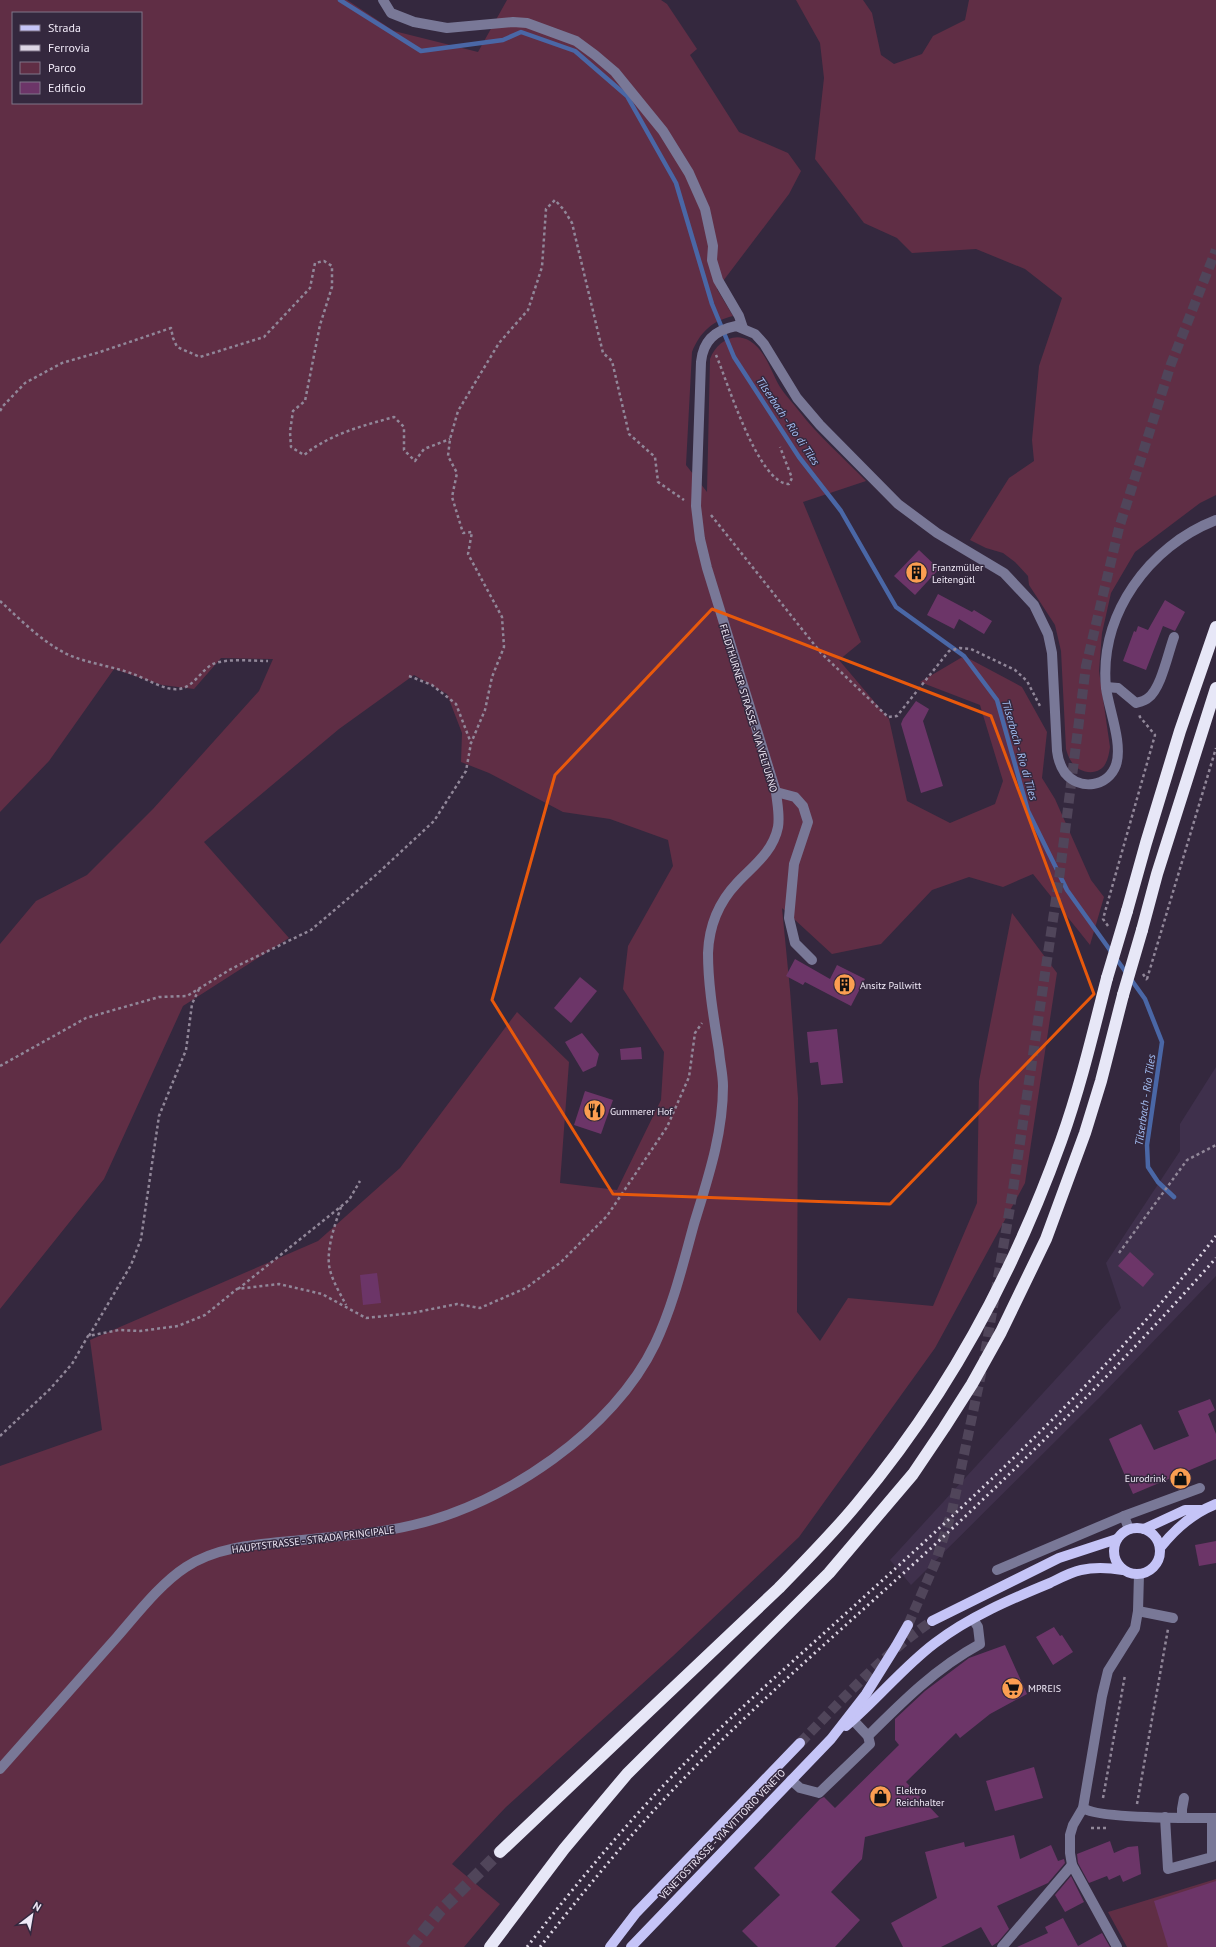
<svg xmlns="http://www.w3.org/2000/svg" width="1216" height="1947" font-family="'PT Sans',sans-serif">
<style>
.built{fill:#3f304c}
.green{fill:#602e45;fill-rule:evenodd}
.lines{fill:none;stroke-linecap:round;stroke-linejoin:round}
.stream{stroke:#4a67a6;stroke-width:4.5}
.building{fill:#6c3568}
.major-tunnel{stroke:#50455a;stroke-width:10;stroke-dasharray:10 5;stroke-linecap:butt}
.highway-tunnel{stroke:#50455a;stroke-width:12;stroke-dasharray:12 6;stroke-linecap:butt}
.path{stroke:#918799;stroke-width:2.5;stroke-dasharray:3 3;stroke-linecap:butt}
.minor{stroke:#797897;stroke-width:10}
.major{stroke:#c5c4f7;stroke-width:10}
.highway{stroke:#e7e7f7;stroke-width:12}
.rail{stroke:#ddd6e4;stroke-width:3;stroke-dasharray:2 4;stroke-linecap:butt}
.highway-bridge{stroke:#e7e7f7;stroke-width:12}
.marked{fill:none;stroke:#e8590c;stroke-width:3;stroke-linejoin:round}
.labels{text-anchor:middle;stroke-width:3;stroke-linejoin:round;paint-order:stroke}
.poi-label{font-size:10px;fill:#f0e9f7;stroke:#34283e;text-anchor:start}
.street-label{font-size:10px;fill:#f0e9f7;stroke:#34283e}
.water-label{font-size:11px;font-style:italic;fill:#a5c0f5;stroke:#34283e}
</style>
<rect width="100%" height="100%" fill="#34283e"/>
<!-- built -->
<polygon class="built" points="1216,1067 1216,1276 1099,1398 911,1585 890,1560 1121,1308 1106,1263 1180,1151 1180,1124"/>
<!-- green -->
<g class="green">
<path d="M 0,0 L 347,0 L 394,31 L 478,52 L 507,0 L 661,0 L 667,4 L 697,49 L 690,55 L 739,132 L 788,153 L 801,171 L 789,194 L 717,289 L 733,316 C 712,321 700,332 692,352 L 686,465 L 707,492 L 710,359 C 716,343 733,331 750,341 C 766,351 771,372 780,387 C 785,395 793,403 799,411 C 818,436 844,458 866,481 L 803,502 L 861,642 L 839,660 L 889,719 L 907,801 L 950,823 L 995,804 L 1003,781 L 980,705 L 920,682 L 964,656 L 1022,687 L 1047,732 L 1042,778 L 1055,799 L 1091,880 L 1104,897 L 1090,945 L 1033,874 L 1003,887 L 969,877 L 932,890 L 881,944 L 832,954 L 782,908 L 790,990 L 798,1098 L 797,1312 L 820,1341 L 848,1298 L 933,1306 L 977,1203 L 979,1081 L 1012,913 L 1057,973 L 1025,1183 L 935,1348 L 799,1537 L 673,1656 L 506,1807 L 452,1864 L 500,1904 L 464,1947 L 0,1947 L 0,1466 L 102,1430 L 90,1340 L 318,1241 L 400,1168 L 517,1012 L 569,1062 L 560,1183 L 617,1190 L 661,1100 L 664,1052 L 623,989 L 628,946 L 673,866 L 668,840 L 610,819 L 563,812 L 489,773 L 461,762 L 462,733 L 447,694 L 414,675 L 339,729 L 204,842 L 289,938 L 183,1006 L 104,1179 L 0,1309 L 0,944 L 36,901 L 87,875 L 153,809 L 259,691 L 273,659 L 221,658 L 194,689 L 162,685 L 114,669 L 49,761 L 0,812 ZM 13,13 L 141,13 L 141,103 L 13,103 Z"/>
<path d="M 796,0 L 863,0 L 872,13 L 881,55 L 894,64 L 922,54 L 933,36 L 965,20 L 969,0 L 1216,0 L 1216,495 L 1200,503 L 1135,552 L 1111,593 L 1102,633 L 1099,671 L 1110,747 C 1109,754 1108,760 1104,766 C 1095,777 1077,772 1071,761 C 1069,758 1067,753 1066,749 L 1061,651 L 1055,625 L 1029,585 L 1028,576 L 1015,562 L 1003,553 L 986,548 L 970,540 L 1009,478 L 1034,461 L 1032,440 L 1039,366 L 1062,298 L 1025,269 L 976,249 L 912,253 L 897,238 L 864,223 L 815,159 L 824,78 L 820,43 Z"/>
<polygon points="1216,1879 1216,1947 1127,1947 1108,1912"/>
</g>
<g class="lines">
<!-- stream -->
<polyline class="stream" points="340,0 421,51 503,40 521,32 575,51 627,96 676,183 712,304 734,357 799,457 841,511 896,607 964,656 997,700 1028,811 1067,890 1145,999 1162,1042 1147,1145 1148,1167 1158,1182 1174,1197"/>
</g>
<!-- building -->
<g class="building">
<polygon points="919,550 939,569 915,595 894,576"/>
<polygon points="938,594 972,612 974,610 992,621 984,634 959,619 954,629 927,615"/>
<polygon points="1165,600 1185,612 1175,631 1163,626 1146,670 1123,661 1134,631 1136,632 1138,626 1148,630"/>
<polygon points="916,701 929,709 923,721 943,786 921,793 901,724 903,719"/>
<polygon points="795,959 830,979 837,965 865,979 851,1006 805,982 803,985 786,976"/>
<polygon points="580,977 597,991 571,1023 554,1008"/>
<polygon points="837,1029 843,1083 821,1085 818,1062 810,1063 807,1032"/>
<polygon points="582,1033 599,1054 596,1066 583,1072 565,1042"/>
<polygon points="641,1047 642,1059 621,1060 620,1049"/>
<polygon points="585,1091 613,1100 601,1134 574,1125"/>
<polygon points="1130,1252 1154,1274 1143,1287 1118,1266"/>
<polygon points="377,1273 381,1303 363,1305 360,1275"/>
<polygon points="1210,1399 1215,1410 1208,1414 1216,1434 1216,1459 1133,1494 1109,1439 1141,1424 1154,1450 1189,1436 1178,1411"/>
<polygon points="1216,1541 1216,1563 1199,1566 1195,1545"/>
<polygon points="1054,1627 1060,1636 1062,1635 1073,1652 1053,1665 1036,1637"/>
<polygon points="1005,1645 1027,1694 990,1714 960,1738 956,1733 906,1782 939,1817 865,1837 862,1859 831,1892 860,1920 835,1947 758,1947 742,1931 780,1895 754,1868 820,1799 824,1797 835,1808 899,1745 895,1740 895,1719 925,1691 969,1658"/>
<polygon points="1034,1767 1043,1798 995,1811 986,1781"/>
<polygon points="1014,1835 1020,1859 1051,1845 1058,1861 1064,1859 1065,1863 1048,1883 997,1906 1009,1929 998,1942 992,1946 981,1927 941,1947 903,1947 891,1923 937,1898 925,1852 964,1842 965,1847"/>
<polygon points="1110,1841 1114,1853 1128,1847 1138,1846 1141,1874 1123,1882 1120,1875 1109,1880 1107,1876 1089,1883 1078,1863 1077,1854"/>
<polygon points="1071,1876 1084,1902 1065,1912 1055,1895"/>
<polygon points="1216,1881 1216,1947 1168,1947 1154,1901"/>
<polygon points="1063,1918 1078,1946 1102,1933 1110,1947 1017,1947 1048,1933 1045,1927"/>
</g>
<g class="lines">
<!-- major-tunnel -->
<g class="major-tunnel">
<polyline points="908,1625 936,1561 952,1511 983,1365 1013,1190 1059,879 1086,666 1119,528 1171,364 1216,250"/>
<path d="M 800,1743 C 842,1700 882,1655 932,1621"/>
</g>
<!-- highway-tunnel -->
<polyline class="highway-tunnel" points="411,1947 440,1911 500,1852"/>
<!-- path -->
<g class="path">
<path d="M 716,355 C 727,380 758,484 789,484 L 792,478 L 780,447"/>
<path d="M 0,411 L 3,406 L 25,383 L 62,363 L 100,352 L 171,328 L 173,338 L 177,347 L 200,357 L 264,337 L 310,288 L 315,263 L 324,261 L 332,266 L 332,287 L 320,325 L 305,401 L 293,411 L 290,432 L 291,447 L 304,455 C 330,434 362,426 394,417 L 404,427 L 404,450 L 415,461 L 424,449 L 450,439"/>
<polyline points="711,515 821,653 888,717 897,716 949,651 960,648 971,649 1015,670 1027,681 1041,708"/>
<path d="M 0,601 C 21,620 43,643 69,655 C 90,664 112,666 133,674 C 147,679 165,691 179,689 C 194,687 201,670 213,664 C 227,658 253,661 268,661"/>
<polyline points="409,676 432,685 456,704 471,743"/>
<polyline points="1108,926 1103,919 1155,735 1140,717 1139,714"/>
<polyline points="1143,974 1147,980"/>
<polyline points="1147,979 1216,748"/>
<polyline points="0,1066 86,1018 159,997 187,996 231,969 311,930 377,874 434,821 466,771 471,743 485,710 492,677 504,647 502,617 468,554 472,532 463,533 452,497 457,473 448,456 450,439 458,411 499,343 528,310 542,267 546,209 555,200 564,210 572,223 603,353 612,361 629,434 655,457 658,482 684,500"/>
<path d="M 341,1207 C 335,1224 327,1247 329,1265 C 331,1279 340,1293 346,1305"/>
<polyline points="1119,1253 1187,1160 1216,1145"/>
<polyline points="238,1289 349,1200 360,1181"/>
<polyline points="89,1336 131,1265 141,1239 159,1116 186,1050 192,1004 200,987"/>
<polyline points="0,1436 50,1389 72,1364 88,1336 119,1330 140,1331 178,1326 205,1315 237,1289 279,1284 322,1294 366,1318 412,1313 457,1304 480,1308 526,1288 561,1262 607,1216 667,1127 689,1077 695,1033 702,1023"/>
<polyline points="1103,1798 1125,1675"/>
<polyline points="1137,1804 1168,1629"/>
<polyline points="1091,1828 1106,1828"/>
</g>
<!-- minor -->
<g class="minor">
<polyline points="383,0 391,13 414,22 447,28 513,22 527,23 576,41 595,55 615,72 663,131 689,173 705,209 713,246 712,260 718,280 739,316 743,328"/>
<path d="M 1106,687 L 1118,688 L 1136,703 C 1140,702 1145,701 1148,698 C 1161,689 1168,653 1174,637"/>
<polyline points="776,792 795,797 803,806 808,822 794,864 789,918 795,943 812,960"/>
<polyline points="1124,1516 1200,1488"/>
<polyline points="997,1570 1124,1516 1129,1529"/>
<polyline points="1138,1611 1173,1618"/>
<path d="M 868,1736 C 903,1701 936,1668 980,1644 L 978,1627 L 973,1619"/>
<path d="M 0,1769 C 39,1725 78,1681 117,1637 C 137,1614 161,1583 186,1567 C 219,1545 263,1544 302,1540 C 339,1536 376,1534 413,1525 C 505,1504 614,1430 655,1344 C 673,1306 683,1264 694,1224 C 708,1178 723,1134 723,1086 C 723,1075 720,1063 719,1051 C 714,1019 708,986 708,953 C 709,927 719,902 737,883 C 753,866 773,852 778,827 C 780,815 777,803 776,792 L 707,568 L 700,539 L 696,506 L 701,362 C 703,341 715,330 736,326 L 755,334 L 764,344 L 797,398 L 820,425 L 898,504 L 937,533 L 1004,573 L 1034,605 L 1048,634 L 1052,653 L 1057,751 C 1058,759 1060,766 1065,773 C 1080,791 1108,787 1116,765 C 1123,744 1109,710 1106,688 C 1099,614 1149,546 1216,520"/>
<polyline points="791,1780 800,1788 819,1793 870,1744 868,1736 853,1720"/>
<path d="M 1083,1808 C 1097,1819 1193,1818 1216,1818"/>
<polyline points="1165,1817 1168,1869 1212,1857 1212,1818"/>
<polyline points="1182,1818 1182,1809 1184,1798"/>
<polyline points="1002,1947 1072,1865"/>
<polyline points="1117,1947 1072,1865 1070,1853 1070,1835 1073,1825 1083,1808 1102,1696 1108,1671 1135,1628 1138,1611 1139,1574"/>
</g>
<!-- major -->
<g class="major">
<circle cx="1137" cy="1551" r="23"/>
<polyline points="1144,1529 1185,1510 1201,1510"/>
<path d="M 1160,1548 C 1175,1529 1193,1513 1216,1504"/>
<polyline points="932,1621 1059,1558 1117,1539"/>
<path d="M 846,1726 C 877,1700 903,1667 935,1643 C 969,1617 1011,1599 1050,1583 C 1060,1578 1071,1572 1081,1570 C 1095,1567 1110,1568 1123,1570"/>
<polyline points="610,1947 636,1913 800,1743"/>
<polyline points="631,1947 831,1739 866,1694 896,1646 908,1625"/>
</g>
<!-- highway -->
<g class="highway">
<polyline points="1127,911 1146,843 1180,731 1216,627"/>
<polyline points="1142,930 1157,874 1216,688"/>
<path d="M 500,1852 L 779,1588 C 805,1561 832,1534 856,1505 C 946,1398 1014,1272 1061,1141 C 1080,1088 1093,1033 1107,978"/>
<polyline points="490,1947 564,1849 627,1774 829,1573 913,1474 944,1428 972,1384 1001,1332 1046,1239 1085,1133 1101,1081 1123,995"/>
</g>
<!-- rail -->
<g class="rail">
<path d="M 527,1947 C 577,1883 629,1820 686,1762 C 743,1704 805,1651 865,1596 C 989,1484 1113,1368 1216,1236"/>
<path d="M 540,1947 C 588,1886 637,1826 692,1770 C 781,1679 880,1597 973,1509 C 1057,1429 1139,1345 1216,1258"/>
</g>
<!-- highway-bridge -->
<g class="highway-bridge">
<polyline points="1107,978 1127,911"/>
<polyline points="1123,995 1142,930"/>
</g>
</g>
<!-- marked area -->
<path class="marked" d="M 712,609 L 991,716 L 1094,994 L 890,1204 L 613,1194 L 492,1000 L 555,775 Z"/>
<!-- icons -->
<defs>
<symbol id="building-disc" viewBox="-11 -11 22 22"><circle r="9.5" fill="#fb9e51" stroke="#34283e"/><path d="M-4-6H4V6H1V3H-1V6H-4ZM-2.5-4.3h1.7v1.8h-1.7ZM.8-4.3h1.7v1.8H.8ZM-2.5-1h1.7V.8h-1.7ZM.8-1h1.7V.8H.8Z" fill="#111"/></symbol>
<symbol id="restaurant-disc" viewBox="-11 -11 22 22"><circle r="9.5" fill="#fb9e51" stroke="#34283e"/><path d="M-5-6h1v4h1v-4h1v4h1v-4h1v5L-1.5 .5V6h-2V.5L-5-1ZM5-6V6H3V1.5H1.5Q1.5-4 5-6Z" fill="#111"/></symbol>
<symbol id="shop-disc" viewBox="-11 -11 22 22"><circle r="9.5" fill="#fb9e51" stroke="#34283e"/><path d="M-5-2.5h2.3a2.7 3.5 0 0 1 5.4 0H5L5.5 6h-11ZM-1.5-2.5h3a1.5 2.3 0 0 0-3 0Z" fill="#111"/></symbol>
<symbol id="supermarket-disc" viewBox="-11 -11 22 22"><circle r="9.5" fill="#fb9e51" stroke="#34283e"/><path d="M-6-5.5h2.5l.6 2H6L4.5 2H-2.5L-4.4-4H-6ZM-1.5 3.2a1.3 1.3 0 1 0 .1 0ZM3 3.2a1.3 1.3 0 1 0 .1 0Z" fill="#111"/></symbol>
</defs>
<g fill-rule="evenodd">
<use href="#building-disc" x="904" y="560" width="25" height="25"/>
<use href="#building-disc" x="832" y="972" width="25" height="25"/>
<use href="#restaurant-disc" x="582" y="1098" width="25" height="25"/>
<use href="#shop-disc" x="1168" y="1466" width="25" height="25"/>
<use href="#supermarket-disc" x="1000" y="1676" width="25" height="25"/>
<use href="#shop-disc" x="868" y="1784" width="25" height="25"/>
</g>
<g class="labels">
<!-- poi labels -->
<g class="poi-label">
<text x="932" y="571">Franzmüller<tspan x="932" dy="12">Leitengütl</tspan></text>
<text x="860" y="989">Ansitz Pallwitt</text>
<text x="610" y="1115">Gummerer Hof</text>
<text x="1166" y="1482" text-anchor="end">Eurodrink</text>
<text x="1028" y="1692">MPREIS</text>
<text x="896" y="1794">Elektro<tspan x="896" dy="12">Reichhalter</tspan></text>
</g>
<!-- street labels -->
<g class="street-label">
<text transform="translate(749 708) rotate(73)" y="4">FELDTHURNER STRASSE - VIA VELTURNO</text>
<text transform="translate(313 1539) rotate(-7)" y="4">HAUPTSTRASSE - STRADA PRINCIPALE</text>
<text transform="translate(722 1834) rotate(-46)" y="4">VENETOSTRASSE - VIA VITTORIO VENETO</text>
</g>
<!-- water labels -->
<g class="water-label">
<text transform="translate(788 421) rotate(56)" y="4">Tilserbach - Rio di Tiles</text>
<text transform="translate(1020 750) rotate(74)" y="4">Tilserbach - Rio di Tiles</text>
<text transform="translate(1145 1100) rotate(-82)" y="4">Tilserbach - Rio Tiles</text>
</g>
</g>
<!-- legend -->
<rect x="12" y="12" width="130" height="92" fill="#34283e" stroke="#7f7588"/>
<rect x="20" y="25" width="20" height="6" fill="#c5c4f7" stroke="#7f7588"/>
<text x="48" y="32" font-size="12" fill="#f0e9f7">Strada</text>
<rect x="20" y="45" width="20" height="6" fill="#ddd6e4" stroke="#7f7588"/>
<text x="48" y="52" font-size="12" fill="#f0e9f7">Ferrovia</text>
<rect x="20" y="62" width="20" height="12" fill="#602e45" stroke="#7f7588"/>
<text x="48" y="72" font-size="12" fill="#f0e9f7">Parco</text>
<rect x="20" y="82" width="20" height="12" fill="#6c3568" stroke="#7f7588"/>
<text x="48" y="92" font-size="12" fill="#f0e9f7">Edificio</text>
<!-- north arrow -->
<g transform="translate(32 1915) rotate(31)" stroke="#34283e" stroke-width="3" paint-order="stroke">
<path d="M0-3L7 15L0 10L-7 15Z" fill="#f0e9f7"/>
<text y="-6" font-size="11" font-weight="bold" text-anchor="middle" fill="#f0e9f7">N</text>
</g>
</svg>
